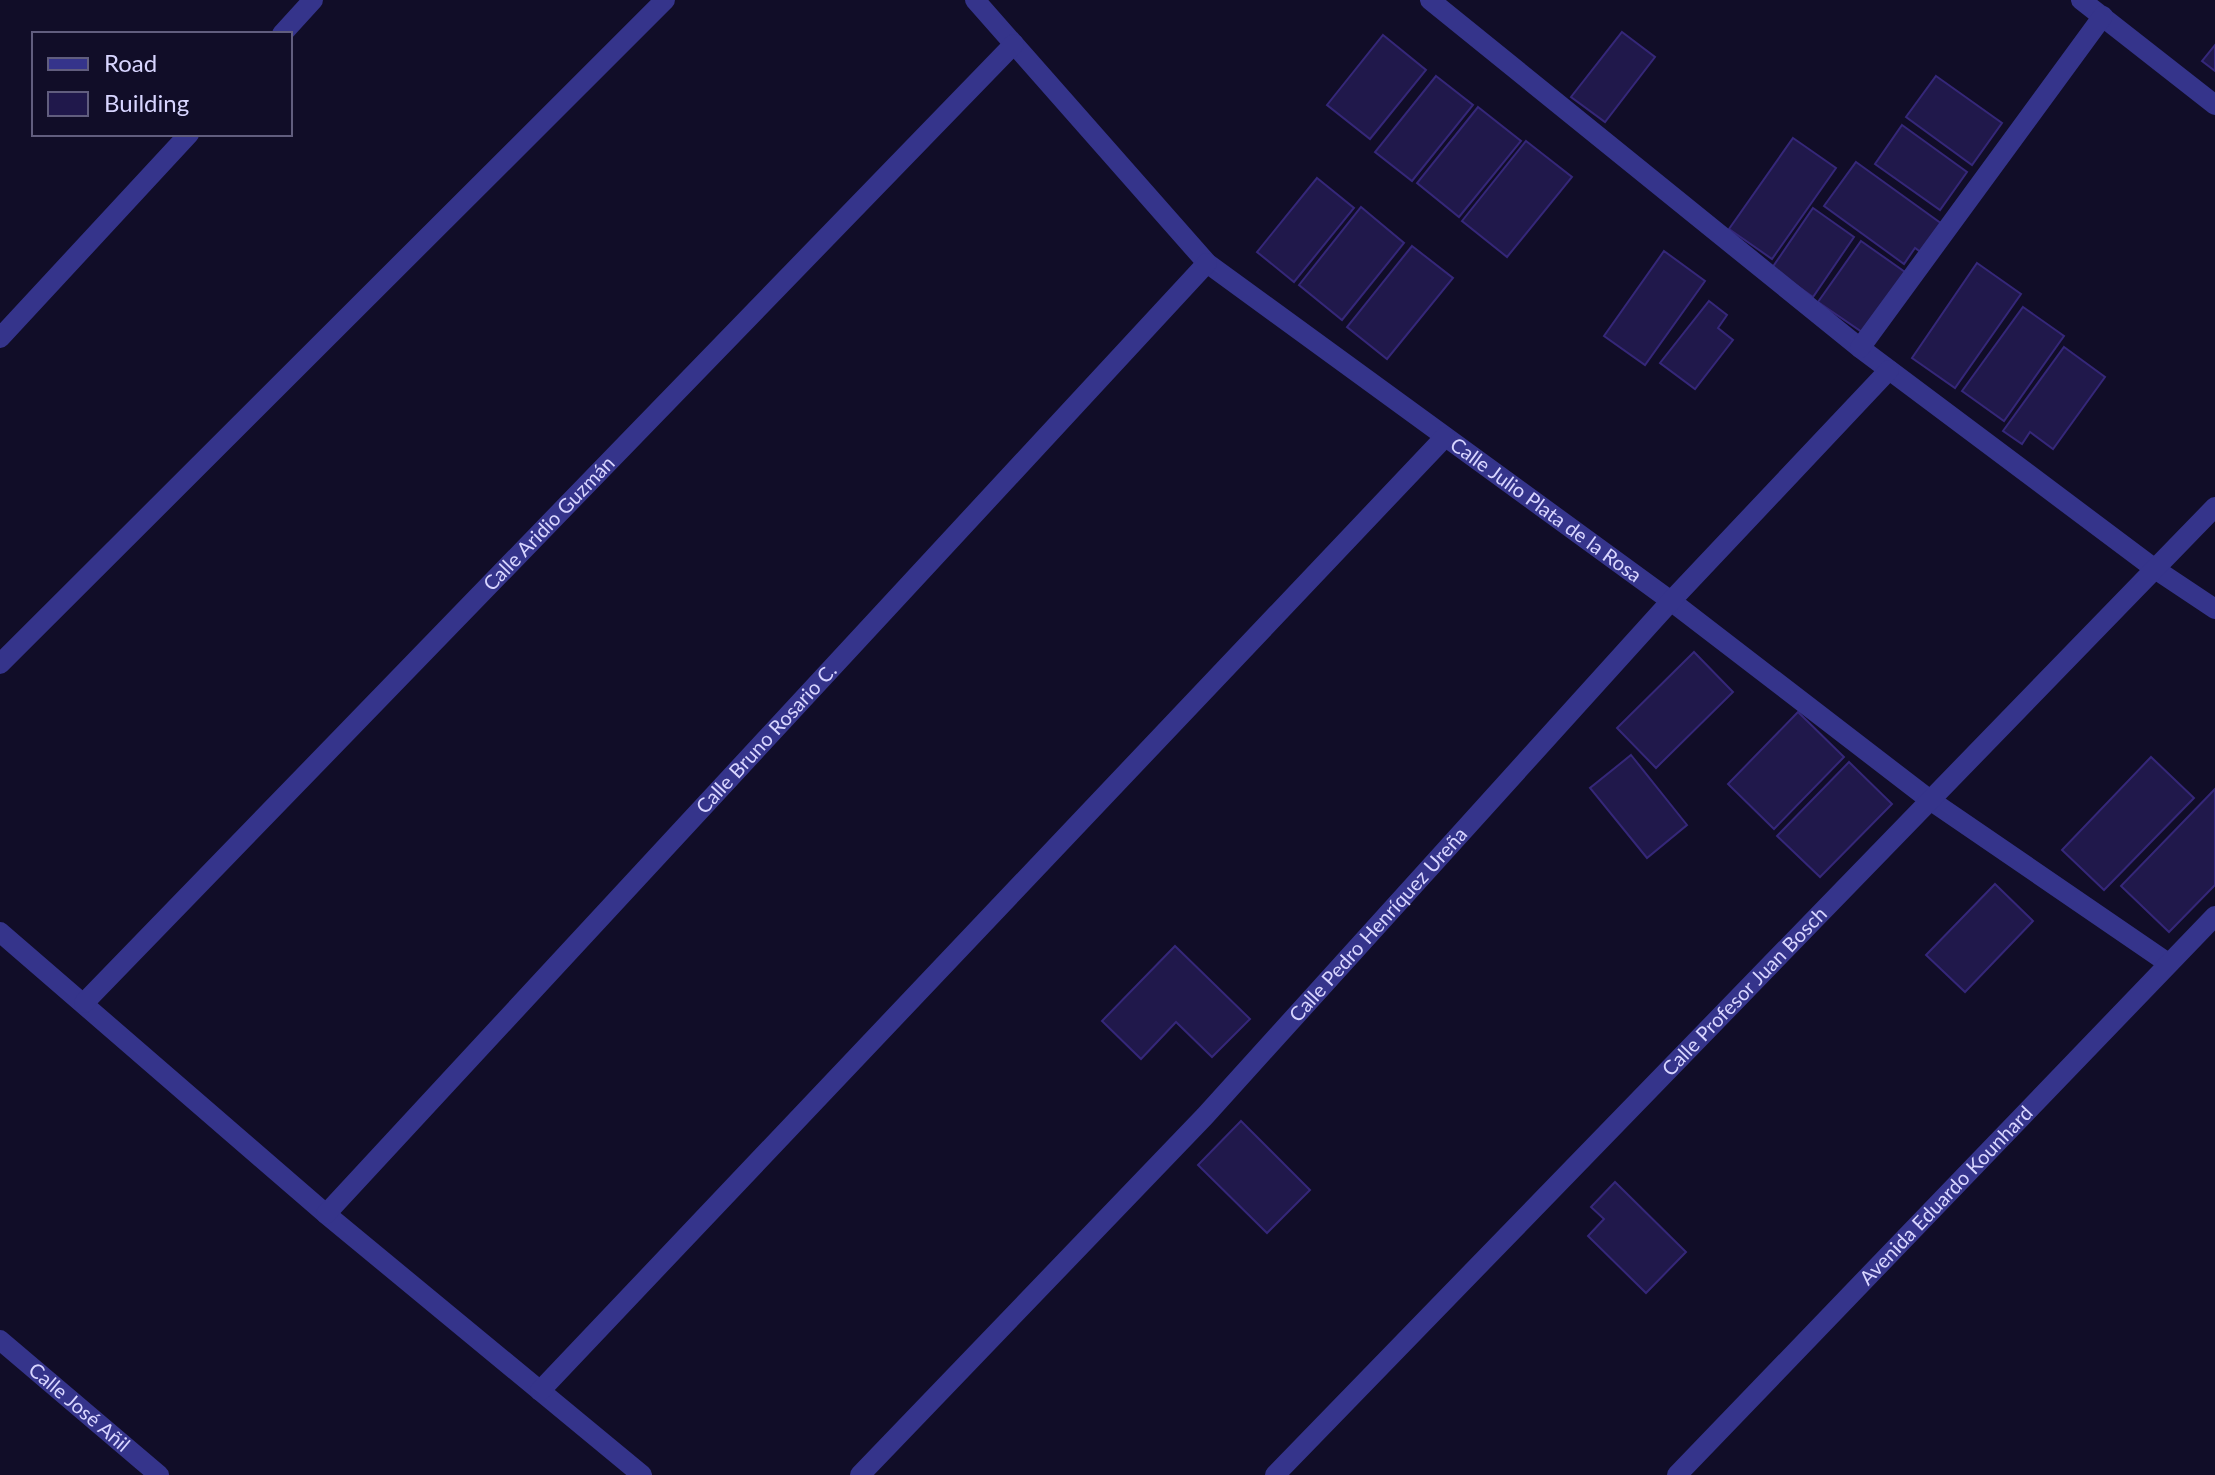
<svg xmlns="http://www.w3.org/2000/svg" width="2215" height="1475" font-family="Lato,sans-serif">
<style>
.building{fill:#20184b;stroke:#352779;stroke-width:2}
.lines{fill:none;stroke-linecap:round;stroke-linejoin:round}
.minor{stroke:#35348b;stroke-width:20}
.labels{text-anchor:middle;stroke-width:6;stroke-linejoin:round;paint-order:stroke}
.street-label{font-size:20px;fill:#d8d5ff;stroke:#110d28}
</style>
<rect width="100%" height="100%" fill="#110d28"/>
<!-- building -->
<g class="building">
<polygon points="1622,32 1655,57 1605,122 1571,97"/>
<polygon points="1383,35 1426,70 1370,139 1327,105"/>
<polygon points="2215,45 2215,71 2202,61"/>
<polygon points="1436,76 1473,105 1412,181 1375,152"/>
<polygon points="1936,76 2002,123 1972,165 1906,117"/>
<polygon points="1478,107 1521,141 1459,217 1417,183"/>
<polygon points="1902,125 1967,172 1940,210 1875,164"/>
<polygon points="1793,138 1836,168 1772,259 1729,229"/>
<polygon points="1526,141 1572,177 1507,257 1462,221"/>
<polygon points="1856,162 1942,224 1922,253 1915,248 1904,264 1824,206"/>
<polygon points="1317,178 1354,208 1294,282 1257,252"/>
<polygon points="1361,207 1404,243 1342,320 1299,285"/>
<polygon points="1813,208 1854,237 1813,297 1772,268"/>
<polygon points="1861,241 1905,272 1862,332 1818,302"/>
<polygon points="1412,246 1453,278 1387,359 1347,327"/>
<polygon points="1664,251 1705,281 1645,365 1604,336"/>
<polygon points="1977,263 2021,294 1955,388 1912,358"/>
<polygon points="1709,301 1727,315 1718,328 1733,340 1695,389 1660,363"/>
<polygon points="2023,307 2064,336 2004,421 1962,391"/>
<polygon points="2064,347 2105,377 2053,449 2030,432 2022,444 2003,431"/>
<polygon points="1694,652 1733,692 1656,768 1617,728"/>
<polygon points="1798,712 1844,757 1774,829 1728,784"/>
<polygon points="1631,755 1687,825 1647,858 1590,788"/>
<polygon points="2151,757 2194,798 2104,890 2062,850"/>
<polygon points="1849,762 1892,804 1820,877 1777,836"/>
<polygon points="2215,789 2215,885 2169,932 2121,886"/>
<polygon points="1995,884 2033,921 1965,992 1926,955"/>
<polygon points="1175,946 1250,1019 1212,1057 1176,1022 1141,1059 1102,1021"/>
<polygon points="1241,1121 1310,1190 1267,1233 1198,1165"/>
<polygon points="1615,1182 1686,1252 1646,1293 1588,1236 1604,1219 1591,1207"/>
</g>
<g class="lines">
<!-- minor -->
<g class="minor">
<path id="s1" d="M 975,0 L 1207,263 L 1671,601 L 1930,800 L 2168,963"/>
<polyline points="1430,0 1860,348 2155,569 2215,609"/>
<polyline points="2081,0 2215,105"/>
<polyline points="282,34 313,0"/>
<polyline points="0,338 189,134"/>
<polyline points="1860,348 2103,16"/>
<polyline points="0,664 665,0"/>
<polyline points="0,932 326,1214 642,1475"/>
<path id="s2" d="M 84,1003 L 1014,44"/>
<path id="s3" d="M 326,1214 L 1207,263"/>
<path id="s4" d="M 0,1340 L 159,1475"/>
<polyline points="540,1391 1445,437"/>
<path id="s5" d="M 860,1475 L 1205,1116 L 1671,601 L 1889,370"/>
<path id="s6" d="M 1275,1475 L 2215,507"/>
<path id="s7" d="M 1677,1475 L 2215,916"/>
</g>
</g>
<g class="labels">
<!-- street labels -->
<g class="street-label">
<text dy="7" stroke="none"><textPath href="#s1" startOffset="770">Calle Julio Plata de la Rosa</textPath></text>
<text dy="7" stroke="none"><textPath href="#s2" startOffset="668">Calle Aridio Guzmán</textPath></text>
<text dy="7" stroke="none"><textPath href="#s3" startOffset="648">Calle Bruno Rosario C.</textPath></text>
<text dy="7" stroke="none"><textPath href="#s5" startOffset="756">Calle Pedro Henríquez Ureña</textPath></text>
<text dy="7" stroke="none"><textPath href="#s6" startOffset="674">Calle Profesor Juan Bosch</textPath></text>
<text dy="7" stroke="none"><textPath href="#s7" startOffset="388">Avenida Eduardo Kounhard</textPath></text>
<text dy="7" stroke="none"><textPath href="#s4" startOffset="104">Calle José Añil</textPath></text>
</g>
</g>
<!-- legend -->
<rect x="32" y="32" width="260" height="104" fill="#110d28" stroke="#615d7e" stroke-width="2"/>
<rect x="48" y="58" width="40" height="12" fill="#35348b" stroke="#615d7e" stroke-width="2"/>
<text x="104" y="72" font-size="24" fill="#d8d5ff">Road</text>
<rect x="48" y="92" width="40" height="24" fill="#20184b" stroke="#615d7e" stroke-width="2"/>
<text x="104" y="112" font-size="24" fill="#d8d5ff">Building</text>
</svg>
